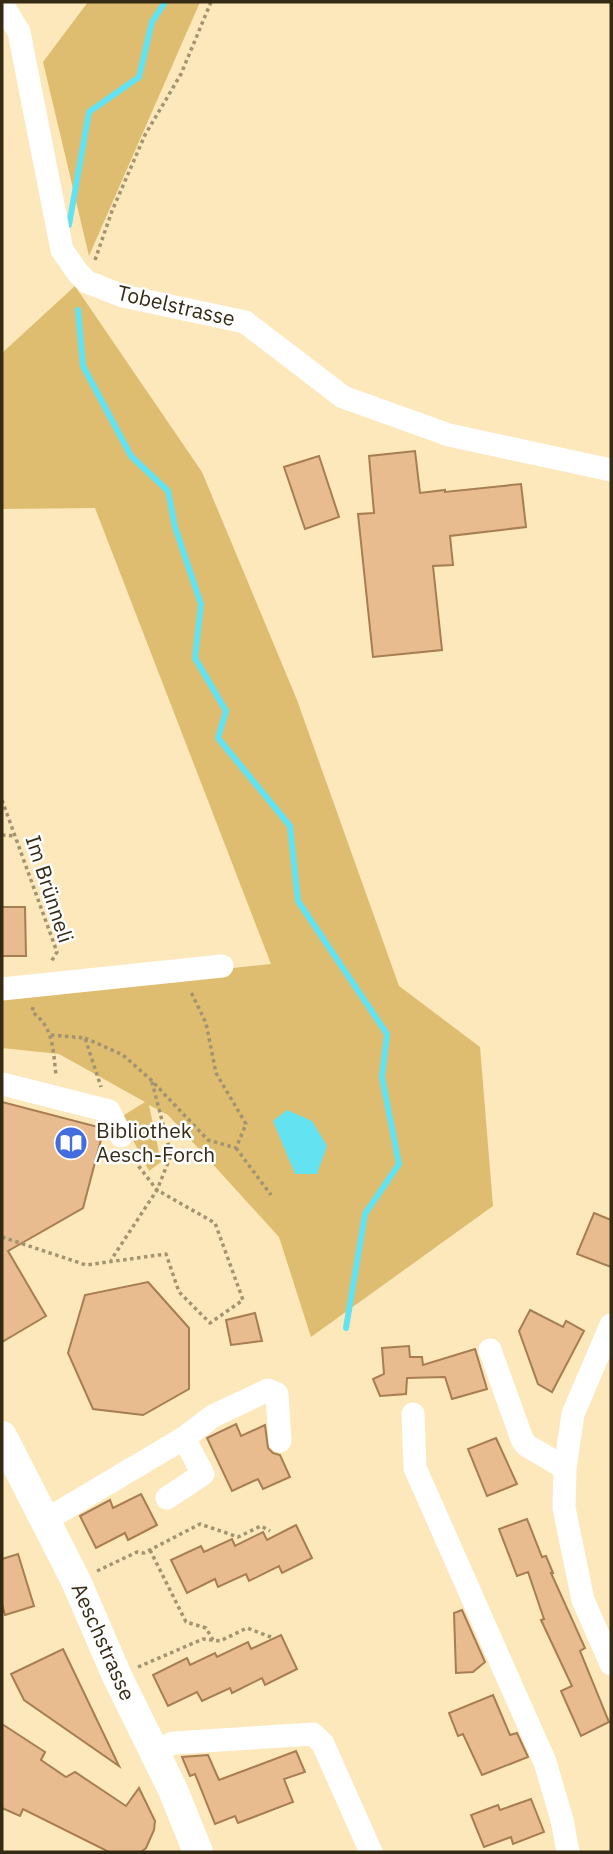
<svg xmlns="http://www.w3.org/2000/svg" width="613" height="1854" font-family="'IBM Plex Sans',sans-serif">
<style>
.green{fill:#dfbd70}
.water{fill:#63e2f1}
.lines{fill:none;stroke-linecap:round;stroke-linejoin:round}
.stream{stroke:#63e2f1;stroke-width:6}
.building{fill:#e9bc90;stroke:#a77d52;stroke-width:2}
.path{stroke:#a39471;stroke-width:3.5;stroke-dasharray:3.5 3.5;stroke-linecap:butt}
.minor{stroke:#fff;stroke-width:23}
.major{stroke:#fff;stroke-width:30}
.labels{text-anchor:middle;stroke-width:5;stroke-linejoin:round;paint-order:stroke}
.street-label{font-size:21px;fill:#352b15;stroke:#fff}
.poi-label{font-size:21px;fill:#352b15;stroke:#fff;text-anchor:start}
</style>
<rect width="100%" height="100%" fill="#fce8bb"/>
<!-- green -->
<g class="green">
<polygon points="88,2 200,2 89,256 43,62"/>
<polygon points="75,286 202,472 297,700 399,986 480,1047 493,1206 311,1337 279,1237 168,1115 149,1105 161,1162 149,1171 121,1117 145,1102 59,1054 2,1048 2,993 271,964 95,508 2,509 2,353"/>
</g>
<!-- water -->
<polygon class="water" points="287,1110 312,1121 327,1146 317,1174 295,1174 273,1121"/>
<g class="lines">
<!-- stream -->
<g class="stream">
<polyline points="69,225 89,112 139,77 152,22 165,2"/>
<polyline points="78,310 83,366 131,456 168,491 175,527 201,604 195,658 226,711 218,738 290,826 298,901 387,1034 382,1077 399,1164 365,1214 346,1328"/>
</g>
</g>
<!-- building -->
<g class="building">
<polygon points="415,451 420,493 445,490 445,492 521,484 526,527 450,536 453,565 433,566 442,650 373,657 358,514 374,513 369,456"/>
<polygon points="319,456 339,517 305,529 284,467"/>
<polygon points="2,907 25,907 26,956 2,956"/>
<polygon points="2,1102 102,1128 103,1132 83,1208 8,1251 46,1316 2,1342"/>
<polygon points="594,1213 611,1220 611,1267 577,1254"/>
<polygon points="148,1282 189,1328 189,1389 143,1415 93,1409 68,1353 85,1295"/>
<polygon points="530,1310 563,1327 566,1321 584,1331 552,1392 538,1384 519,1331"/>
<polygon points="255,1313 262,1341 231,1345 226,1320"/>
<polygon points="409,1346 410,1357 422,1357 423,1365 475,1349 487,1389 452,1399 445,1377 407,1378 406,1394 380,1396 373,1379 384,1374 382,1348"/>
<polygon points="236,1424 241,1436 265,1425 268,1448 273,1453 280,1455 290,1477 263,1489 258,1479 232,1491 207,1438"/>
<polygon points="496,1438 517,1484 487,1496 468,1449"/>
<polygon points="141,1494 157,1525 128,1540 125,1533 96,1548 80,1516 110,1500 113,1508"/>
<polygon points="527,1519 542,1557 546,1556 553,1573 551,1573 585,1648 580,1651 609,1722 581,1736 561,1691 572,1686 541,1620 544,1619 528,1572 517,1576 499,1529"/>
<polygon points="296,1525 312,1558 282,1573 279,1566 249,1581 246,1574 218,1587 215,1579 187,1593 171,1560 201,1546 204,1552 232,1539 235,1546 263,1532 267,1540"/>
<polygon points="18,1554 34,1606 5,1615 2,1604 2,1559"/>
<polygon points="462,1610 485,1662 473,1672 456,1673 454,1613"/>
<polygon points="281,1635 297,1669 265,1685 262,1678 232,1693 230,1688 202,1701 197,1692 168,1706 153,1675 187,1658 190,1665 215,1653 217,1657 248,1642 251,1649"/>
<polygon points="63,1649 119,1766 24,1700 11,1674"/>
<polygon points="493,1695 510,1735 517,1733 528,1757 482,1775 463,1734 458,1736 449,1713"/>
<polygon points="2,1724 45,1752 41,1760 66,1777 75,1772 126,1806 139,1788 155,1821 154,1830 146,1848 141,1852 109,1852 23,1809 20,1816 2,1808"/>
<polygon points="296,1751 305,1772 284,1779 293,1802 238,1823 235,1816 215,1824 195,1774 190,1776 182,1757 208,1755 219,1780"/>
<polygon points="531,1799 544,1832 513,1844 511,1837 484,1847 471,1815 498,1805 500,1810"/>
</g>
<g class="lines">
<!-- path -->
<g class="path">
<polyline points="95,260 112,211 145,135 181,74 211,2"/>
<polyline points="2,800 57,952 51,962"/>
<polyline points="2,835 15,836"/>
<path d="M 33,1007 L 32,1012 C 54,1027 53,1051 56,1075"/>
<polyline points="51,1035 85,1038 101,1087"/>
<polyline points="85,1038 123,1055 151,1080 208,1140 236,1148 246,1124 216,1073 206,1023 191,992"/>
<polyline points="236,1148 271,1195"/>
<polyline points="130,1155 157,1190 171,1155 152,1082"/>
<polyline points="2,1237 86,1265 166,1254 179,1292 210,1323 243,1300 215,1223 157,1190 111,1260"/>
<polyline points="150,1550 186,1622 206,1628 213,1640"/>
<polyline points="97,1571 137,1552 144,1553 200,1524 238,1537 261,1526 270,1531"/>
<polyline points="138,1667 203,1639 220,1641 247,1628 271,1637"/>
</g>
<!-- minor -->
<g class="minor">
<polyline points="2,4 19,32 62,250 78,273 87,282 123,296 245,322 343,397 449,435 611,470"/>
<polyline points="2,989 222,966"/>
<polyline points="2,1084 109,1111 121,1136"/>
<polyline points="611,1325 573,1414 565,1468 564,1508 583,1600 611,1664"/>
<polyline points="490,1350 522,1439 526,1445 565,1468"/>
<polyline points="413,1414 415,1468 545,1762 562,1820 568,1852"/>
<polyline points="167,1498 203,1474 184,1438"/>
<polyline points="46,1520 184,1438 213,1416 268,1390 277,1394 280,1441"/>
<polyline points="154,1752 173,1743 313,1734 323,1744 371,1852"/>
</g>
<!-- major -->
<polyline class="major" points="2,1436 76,1581 117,1676 173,1790 198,1852"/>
</g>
<!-- icons -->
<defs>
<symbol id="library-disc" viewBox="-11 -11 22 22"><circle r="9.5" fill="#436cde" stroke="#fff"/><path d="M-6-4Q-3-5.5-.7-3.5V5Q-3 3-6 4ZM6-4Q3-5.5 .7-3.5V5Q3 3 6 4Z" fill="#fff"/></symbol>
</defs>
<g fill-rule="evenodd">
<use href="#library-disc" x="52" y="1124" width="38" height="38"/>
</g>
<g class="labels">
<!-- street labels -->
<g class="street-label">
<text transform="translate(176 306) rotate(13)" y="7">Tobelstrasse</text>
<text transform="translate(49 889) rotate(72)" y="7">Im Brünneli</text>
<text transform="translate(103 1642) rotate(66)" y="7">Aeschstrasse</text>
</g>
<!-- poi labels -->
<g class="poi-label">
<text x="96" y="1138">Bibliothek<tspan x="96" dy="24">Aesch-Forch</tspan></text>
</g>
</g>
<!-- border -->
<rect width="613" height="1854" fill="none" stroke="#352b15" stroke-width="7"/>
</svg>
